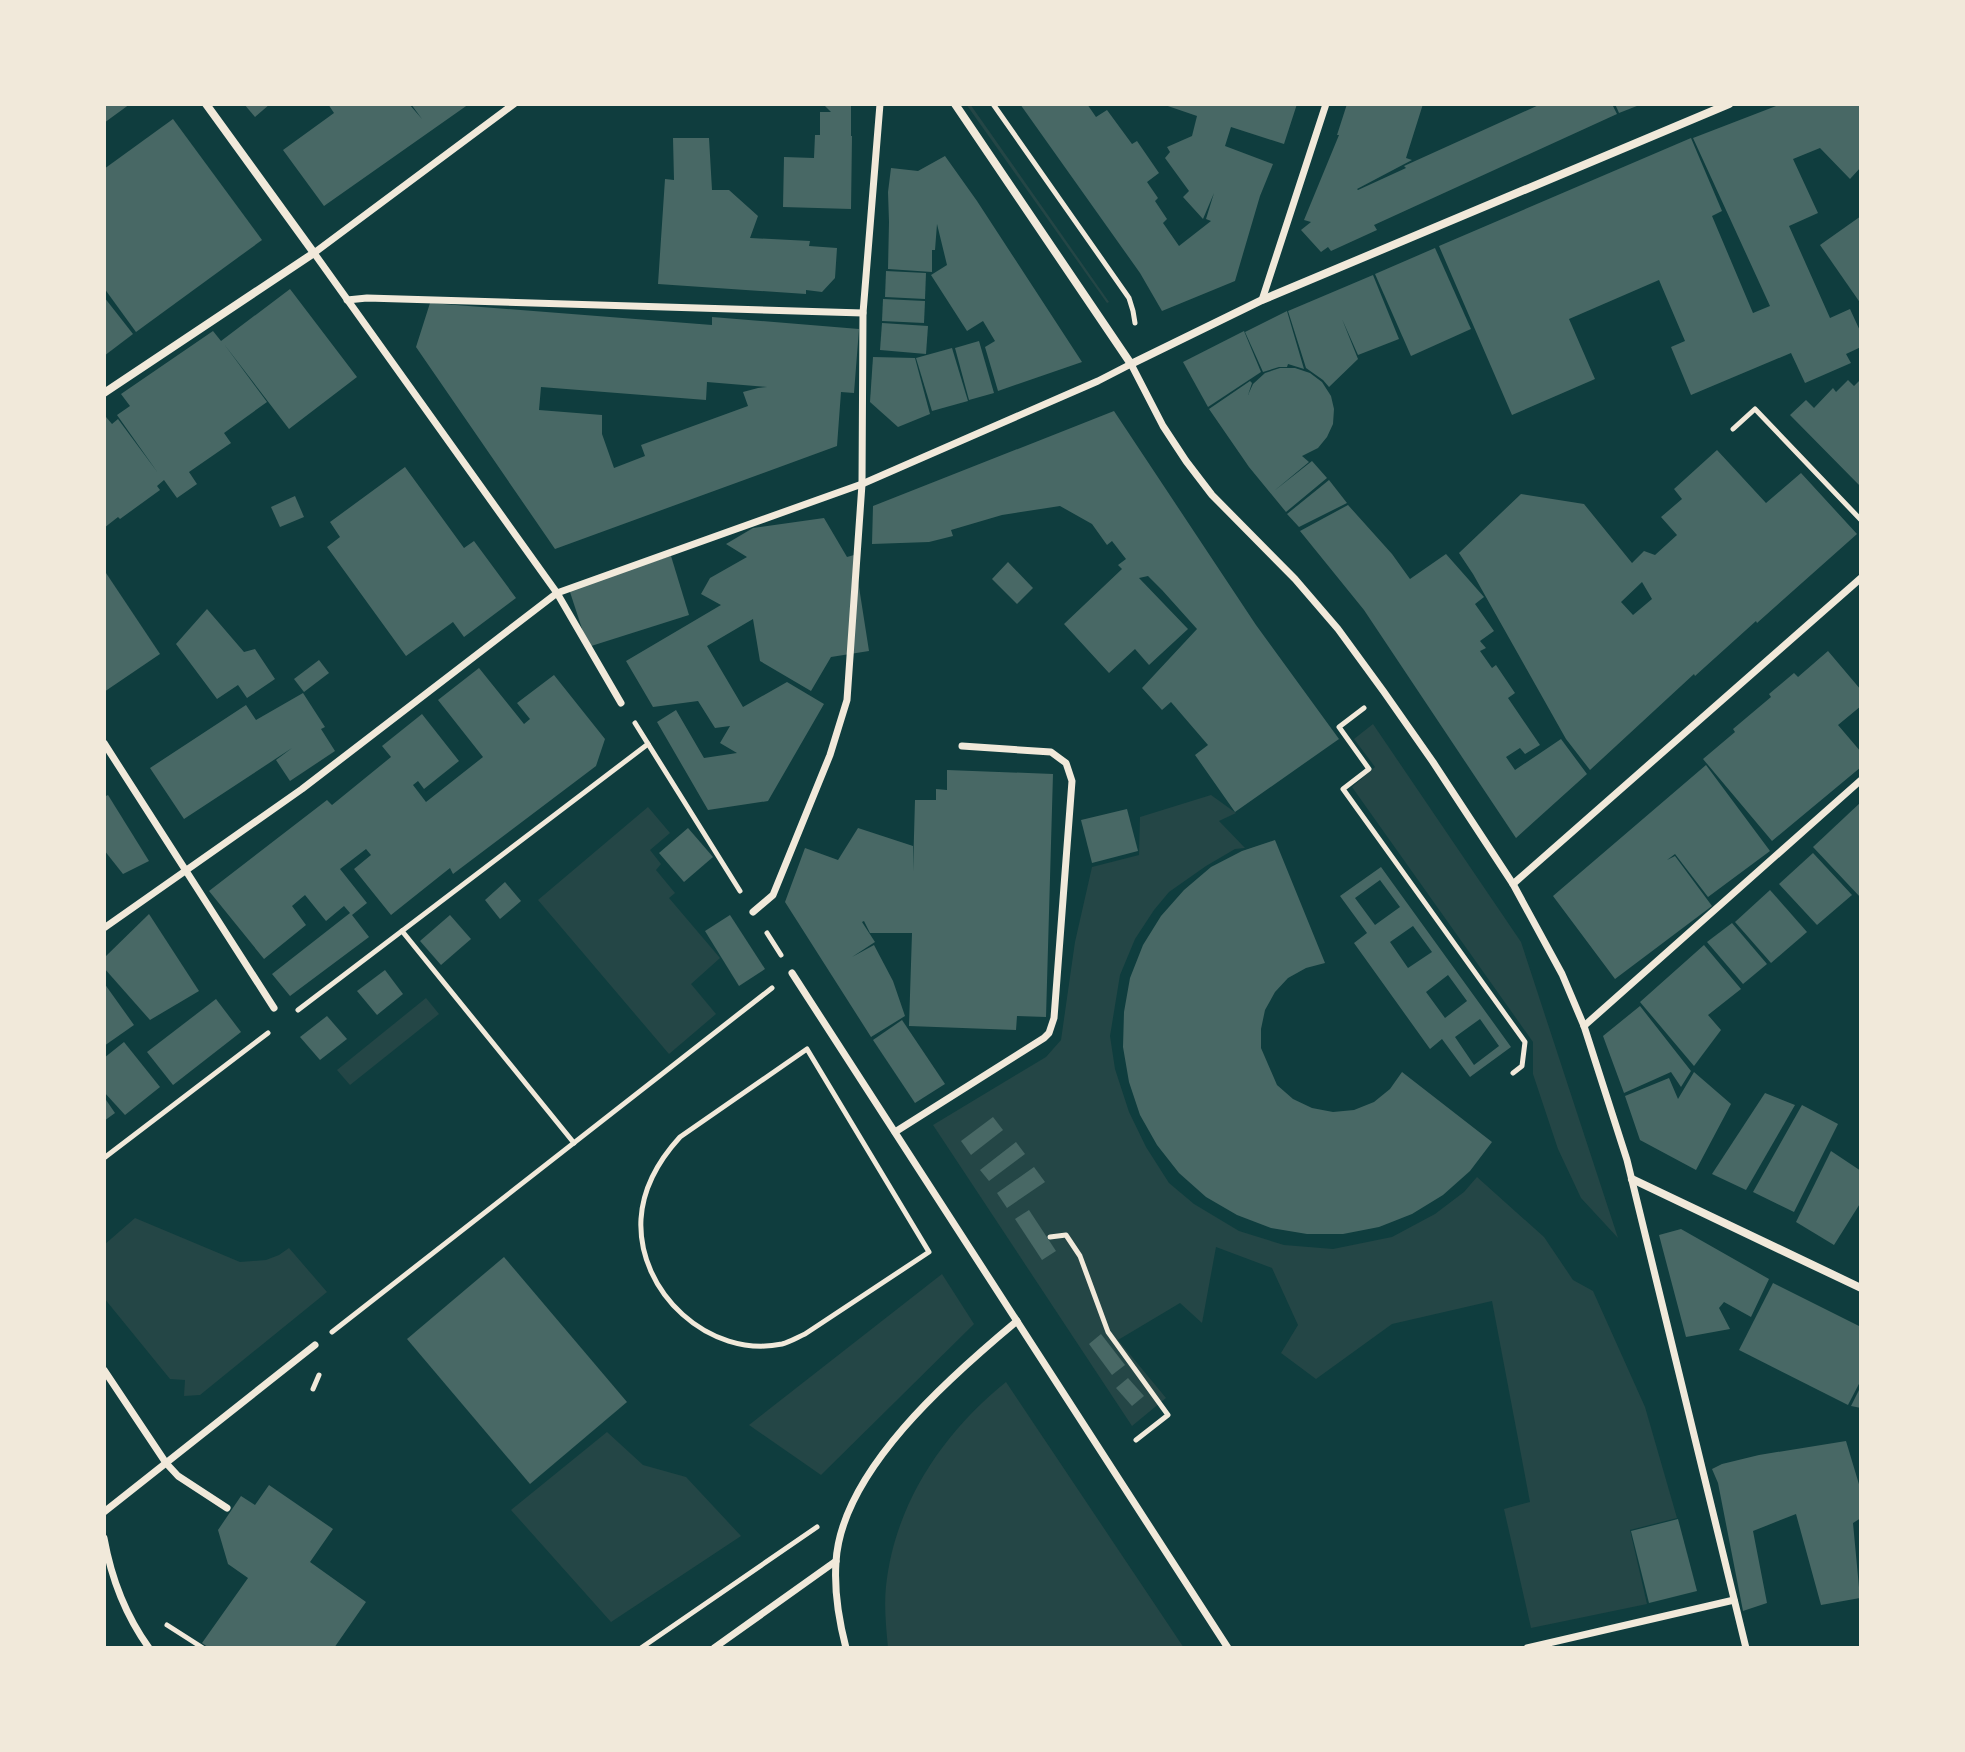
<svg xmlns="http://www.w3.org/2000/svg" width="1965" height="1752" font-family="'Source Serif 4',serif">
<style>
.green{fill:#244646}
.building{fill:#486865;fill-rule:evenodd}
.lines{fill:none;stroke-linecap:round;stroke-linejoin:round}
.path{stroke:#f1e9da;stroke-width:5}
.pedestrian{stroke:#f1e9da;stroke-width:7}
.minor{stroke:#f1e9da;stroke-width:8}
</style>
<rect width="100%" height="100%" fill="#0f3d3e"/>
<!-- green -->
<g class="green">
<polygon points="966,104 970,104 1109,302 1107,303"/>
<polygon points="1373,724 1521,942 1618,1238 1581,1198 1558,1149 1533,1074 1533,1042 1352,787 1375,767 1354,739"/>
<polygon points="1211,795 1236,813 1219,821 1245,848 1235,849 1206,866 1169,892 1154,910 1135,939 1120,975 1110,1036 1115,1069 1129,1112 1146,1147 1169,1183 1194,1204 1239,1231 1284,1245 1333,1249 1392,1237 1435,1214 1464,1192 1477,1177 1544,1237 1573,1280 1593,1291 1645,1407 1677,1518 1630,1530 1647,1604 1531,1628 1504,1509 1530,1502 1492,1301 1392,1324 1316,1379 1281,1353 1298,1325 1272,1268 1216,1247 1202,1323 1180,1303 1118,1340 1166,1398 1132,1426 933,1125 1046,1057 1061,1040 1075,942 1092,867 1139,855 1140,817"/>
<polygon points="648,807 670,833 650,850 661,864 656,870 675,893 669,898 720,958 691,984 716,1014 669,1054 538,900"/>
<polygon points="426,998 439,1014 350,1085 337,1070"/>
<polygon points="135,1218 240,1262 266,1260 279,1255 289,1248 327,1292 200,1395 184,1396 185,1380 170,1379 104,1298 104,1245"/>
<polygon points="942,1274 974,1324 821,1475 749,1425"/>
<path d="M 1006,1382 L 1184,1648 L 888,1648 C 886,1627 884,1606 886,1586 C 895,1503 943,1433 1006,1382 Z"/>
<polygon points="607,1432 643,1465 686,1477 741,1536 611,1622 511,1510"/>
</g>
<!-- building -->
<g class="building">
<polygon points="104,104 130,104 104,123"/>
<polygon points="244,104 270,104 255,117"/>
<polygon points="328,104 409,104 422,119 411,104 469,104 324,206 283,150 334,113"/>
<polygon points="823,104 851,104 851,136 852,136 851,209 783,207 784,157 814,158 815,135 820,135 820,112 831,112"/>
<polygon points="1020,104 1087,104 1096,117 1107,110 1132,144 1137,141 1159,173 1147,182 1158,198 1155,201 1167,219 1163,223 1179,246 1211,221 1206,219 1214,193 1203,219 1183,197 1189,191 1165,158 1170,152 1167,147 1192,136 1197,116 1162,104 1297,104 1284,144 1231,127 1225,146 1273,164 1260,196 1235,281 1162,311 1140,273"/>
<polygon points="1347,104 1423,104 1406,158 1412,160 1357,189 1358,190 1406,168 1404,166 1541,104 1612,104 1617,114 1374,225 1377,230 1331,251 1328,247 1321,252 1301,230 1311,222 1304,220 1339,135 1337,135"/>
<polygon points="1615,104 1642,104 1619,113"/>
<polygon points="1781,104 1861,104 1861,167 1850,179 1820,148 1793,159 1818,213 1789,226 1830,318 1850,309 1861,333 1861,347 1846,354 1851,363 1805,383 1791,353 1691,395 1671,347 1685,341 1659,280 1569,319 1595,379 1512,415 1439,246 1691,138 1722,211 1712,216 1753,313 1770,306 1693,138"/>
<polygon points="173,119 262,240 136,332 104,288 104,169"/>
<polygon points="673,138 709,138 712,190 729,190 758,216 750,238 810,241 809,246 837,248 835,278 822,292 806,290 806,294 658,284 665,179 674,180"/>
<polygon points="945,156 977,201 1082,362 998,391 985,347 995,341 983,321 967,331 931,275 947,265 937,224 935,250 932,250 932,272 888,269 889,222 888,192 891,168 918,171"/>
<polygon points="1861,216 1861,304 1820,245"/>
<polygon points="1435,248 1471,329 1411,356 1375,274"/>
<polygon points="886,271 926,273 925,299 885,297"/>
<polygon points="1373,275 1399,339 1358,355 1342,319 1358,359 1329,387 1323,380 1306,368 1288,311"/>
<polygon points="290,289 357,377 289,429 224,344 267,402 224,433 231,443 189,472 197,484 177,498 164,480 157,486 160,490 120,519 118,517 104,528 104,419 106,417 112,424 118,419 158,473 117,415 130,406 121,394 213,331 221,341"/>
<polygon points="104,297 133,334 104,356"/>
<polygon points="883,299 925,301 924,323 882,321"/>
<path d="M 430,303 L 712,325 L 712,317 L 859,329 L 854,393 L 841,392 L 837,446 L 555,549 L 416,347 ZM 707,382 L 767,387 L 758,388 L 743,392 L 748,406 L 641,445 L 645,456 L 614,468 L 602,434 L 602,415 L 539,410 L 541,387 L 706,400 Z"/>
<polygon points="1287,311 1304,369 1288,364 1287,367 1279,367 1263,372 1245,332"/>
<polygon points="882,323 928,326 926,354 880,350"/>
<polygon points="1244,331 1261,372 1208,407 1183,362"/>
<polygon points="979,341 994,393 969,400 955,348"/>
<polygon points="952,348 968,401 932,411 916,358"/>
<polygon points="873,357 915,358 930,414 898,427 870,402"/>
<polygon points="1280,368 1295,368 1310,373 1322,382 1331,396 1334,409 1333,424 1327,437 1318,448 1302,456 1309,462 1274,491 1312,461 1327,478 1286,512 1249,467 1209,409 1250,381 1252,383 1248,395 1253,384 1265,373"/>
<polygon points="1861,379 1861,487 1790,415 1806,400 1814,408 1833,388 1836,392 1848,380 1854,386"/>
<polygon points="1114,411 1256,625 1339,739 1235,812 1195,755 1208,745 1171,702 1162,710 1142,688 1197,629 1162,590 1148,576 1139,578 1188,629 1149,665 1135,649 1109,673 1064,624 1122,569 1118,565 1126,559 1112,541 1107,545 1092,524 1060,506 1002,515 951,530 953,536 929,542 872,544 873,506"/>
<path d="M 1717,450 L 1766,503 L 1801,473 L 1857,534 L 1757,623 L 1756,621 L 1695,676 L 1694,674 L 1590,770 L 1566,739 L 1473,574 L 1459,553 L 1521,494 L 1584,504 L 1632,563 L 1644,551 L 1655,555 L 1677,535 L 1661,517 L 1682,499 L 1674,489 ZM 1642,582 L 1652,599 L 1633,615 L 1621,602 Z"/>
<polygon points="405,467 464,548 474,541 516,598 464,637 453,622 406,656 327,547 340,537 330,522"/>
<polygon points="1329,480 1347,503 1299,527 1287,514"/>
<polygon points="295,496 304,517 280,527 271,507"/>
<polygon points="1348,505 1392,554 1410,579 1446,554 1484,597 1475,604 1494,631 1480,641 1486,648 1480,651 1492,668 1496,665 1515,693 1508,698 1540,745 1525,754 1520,748 1506,757 1515,770 1561,739 1587,774 1516,838 1364,610 1300,531"/>
<polygon points="824,518 847,557 854,555 869,651 831,657 811,691 760,661 753,619 707,646 743,707 787,682 824,704 768,801 708,810 657,722 676,710 704,758 737,753 720,743 730,726 715,728 698,701 653,707 626,661 721,605 701,594 710,578 747,557 726,544 753,528"/>
<polygon points="671,556 689,615 588,647 569,589"/>
<polygon points="1008,562 1033,588 1017,604 992,579"/>
<polygon points="104,570 160,654 104,692"/>
<polygon points="207,609 244,652 255,649 275,679 247,698 238,685 217,699 176,644"/>
<polygon points="1828,651 1861,690 1861,706 1838,725 1861,752 1861,767 1772,841 1703,759 1735,732 1733,729 1771,697 1769,694 1794,673 1798,677"/>
<polygon points="319,660 329,673 304,692 294,679"/>
<polygon points="479,668 524,724 530,719 517,703 554,675 605,739 596,766 453,874 450,868 391,915 354,869 371,855 366,849 340,869 367,903 352,915 369,937 290,996 272,974 350,913 344,906 326,921 305,895 292,906 306,925 264,959 209,891 327,800 332,805 391,757 382,746 422,714 459,761 424,789 418,781 413,785 426,802 483,757 438,700"/>
<polygon points="303,693 325,727 321,729 335,751 290,781 276,760 292,748 184,819 150,768 246,705 256,720"/>
<polygon points="1706,765 1770,851 1708,897 1675,854 1667,860 1675,856 1712,906 1615,979 1553,896"/>
<polygon points="947,770 1053,774 1046,1017 1017,1016 1016,1030 909,1026 912,933 870,933 864,921 862,922 875,942 852,957 874,945 893,981 905,1016 871,1037 785,902 805,848 838,860 858,828 913,846 913,871 915,800 936,800 936,789 947,790"/>
<polygon points="108,795 149,861 123,874 104,850 104,797"/>
<polygon points="1861,802 1861,898 1813,847"/>
<polygon points="1127,809 1138,851 1092,863 1081,820"/>
<polygon points="688,828 713,857 684,882 659,853"/>
<polygon points="1275,840 1325,963 1306,968 1288,978 1275,992 1265,1010 1261,1029 1261,1048 1277,1085 1293,1099 1312,1108 1333,1112 1354,1110 1374,1102 1390,1089 1402,1072 1492,1142 1470,1171 1443,1195 1412,1214 1379,1227 1343,1234 1307,1234 1271,1228 1237,1215 1206,1197 1179,1173 1157,1145 1140,1115 1129,1082 1123,1047 1124,1012 1130,978 1143,945 1161,916 1184,890 1211,867 1242,851"/>
<polygon points="1813,853 1852,895 1817,925 1779,884"/>
<path d="M 1381,867 L 1511,1047 L 1470,1077 L 1442,1039 L 1430,1049 L 1354,943 L 1367,933 L 1340,896 ZM 1380,880 L 1400,907 L 1375,925 L 1355,898 ZM 1413,926 L 1432,952 L 1408,968 L 1390,942 ZM 1448,975 L 1467,1001 L 1445,1018 L 1426,992 ZM 1480,1019 L 1499,1046 L 1474,1065 L 1455,1037 Z"/>
<polygon points="505,882 521,901 500,919 485,900"/>
<polygon points="1770,890 1807,932 1771,963 1735,922"/>
<polygon points="149,914 199,991 150,1020 104,968 104,958"/>
<polygon points="450,915 471,939 441,965 420,941"/>
<polygon points="730,915 765,969 739,986 705,931"/>
<polygon points="1732,923 1767,964 1743,984 1707,942"/>
<polygon points="1704,945 1741,989 1708,1015 1721,1030 1694,1066 1640,1002"/>
<polygon points="385,970 403,994 377,1015 357,991"/>
<polygon points="104,983 134,1025 104,1046"/>
<polygon points="216,999 241,1032 173,1085 147,1052"/>
<polygon points="1640,1006 1691,1071 1681,1087 1671,1072 1624,1093 1603,1036"/>
<polygon points="327,1016 347,1039 320,1060 300,1037"/>
<polygon points="902,1020 945,1084 915,1103 873,1040"/>
<polygon points="124,1042 160,1087 125,1115 104,1092 104,1058"/>
<polygon points="1694,1072 1731,1104 1696,1170 1640,1140 1625,1096 1669,1078 1678,1099"/>
<polygon points="1765,1093 1795,1105 1746,1190 1712,1174"/>
<polygon points="104,1097 115,1113 104,1121"/>
<polygon points="1802,1105 1838,1124 1794,1212 1753,1192"/>
<polygon points="993,1117 1003,1130 971,1155 961,1141"/>
<polygon points="1016,1142 1025,1154 989,1181 980,1170"/>
<polygon points="1831,1151 1861,1171 1861,1202 1834,1245 1796,1222"/>
<polygon points="1034,1167 1045,1182 1007,1208 997,1193"/>
<polygon points="1029,1210 1056,1251 1042,1260 1015,1219"/>
<polygon points="1681,1229 1769,1279 1751,1317 1724,1302 1719,1308 1730,1329 1686,1337 1659,1235"/>
<polygon points="504,1257 627,1402 530,1484 407,1339"/>
<polygon points="1773,1283 1861,1327 1861,1380 1848,1405 1739,1350"/>
<polygon points="1101,1334 1125,1365 1112,1375 1089,1344"/>
<polygon points="1128,1378 1144,1396 1132,1406 1116,1388"/>
<polygon points="1861,1386 1861,1408 1851,1406"/>
<polygon points="1846,1441 1861,1491 1861,1518 1853,1523 1860,1598 1821,1605 1796,1514 1753,1531 1767,1603 1743,1611 1718,1483 1712,1469 1722,1464 1759,1455"/>
<polygon points="269,1485 333,1529 310,1562 366,1602 334,1648 209,1648 202,1643 248,1578 228,1564 218,1530 241,1496 255,1505"/>
<polygon points="1678,1519 1697,1591 1649,1603 1631,1531"/>
</g>
<g class="lines">
<!-- path -->
<g class="path">
<polyline points="993,104 1129,298 1133,311 1135,323"/>
<polyline points="1733,429 1755,409 1861,520"/>
<polyline points="1364,708 1339,727 1369,769 1343,789 1525,1042 1522,1066 1513,1073"/>
<polyline points="635,723 740,891"/>
<polyline points="402,931 574,1143"/>
<polyline points="767,933 781,955"/>
<polyline points="298,1010 648,744"/>
<path d="M 807,1049 L 929,1252 L 805,1334 C 798,1337 790,1342 782,1344 C 709,1359 637,1292 641,1219 C 643,1186 659,1160 680,1137 Z"/>
<polyline points="104,1158 268,1033"/>
<polyline points="1050,1237 1066,1235 1080,1256 1108,1332 1168,1415 1136,1440"/>
<polyline points="332,1332 772,988"/>
<polyline points="313,1389 319,1375"/>
<polyline points="167,1625 203,1648"/>
<polyline points="641,1648 817,1527"/>
</g>
<!-- pedestrian -->
<g class="pedestrian">
<polyline points="514,104 314,253 557,593 621,703"/>
<polyline points="347,300 367,298 863,313"/>
<polyline points="1262,300 1326,104"/>
<polyline points="104,743 274,1008"/>
<polyline points="1513,884 1861,578"/>
<polyline points="753,912 773,895 830,755 847,700 862,484 863,313 880,104"/>
<polyline points="104,928 302,789 557,593 862,484 1098,381 1131,364 1163,426 1186,461 1212,495 1295,579 1338,629 1384,692 1433,762 1513,884 1562,974 1584,1026 1627,1160 1746,1648"/>
<polyline points="792,973 1228,1648"/>
<polyline points="1584,1026 1861,780"/>
<polyline points="895,1132 1044,1038 1049,1033 1054,1018 1072,781 1066,763 1051,752 962,746"/>
<polyline points="104,1370 166,1463 178,1476 227,1508"/>
<polyline points="104,1512 315,1345"/>
<path d="M 104,1538 C 111,1577 126,1616 149,1648"/>
<polyline points="714,1648 836,1561"/>
<path d="M 846,1648 C 839,1621 834,1590 836,1562 C 841,1471 951,1376 1017,1321"/>
<polyline points="1527,1648 1734,1600"/>
</g>
<!-- minor -->
<g class="minor">
<polyline points="955,104 1131,364 1262,300 1729,104"/>
<polyline points="104,393 314,253 206,104"/>
<polyline points="1632,1179 1861,1288"/>
</g>
</g>
<!-- border -->
<rect width="1965" height="1752" fill="none" stroke="#f1e9da" stroke-width="212"/>
</svg>
